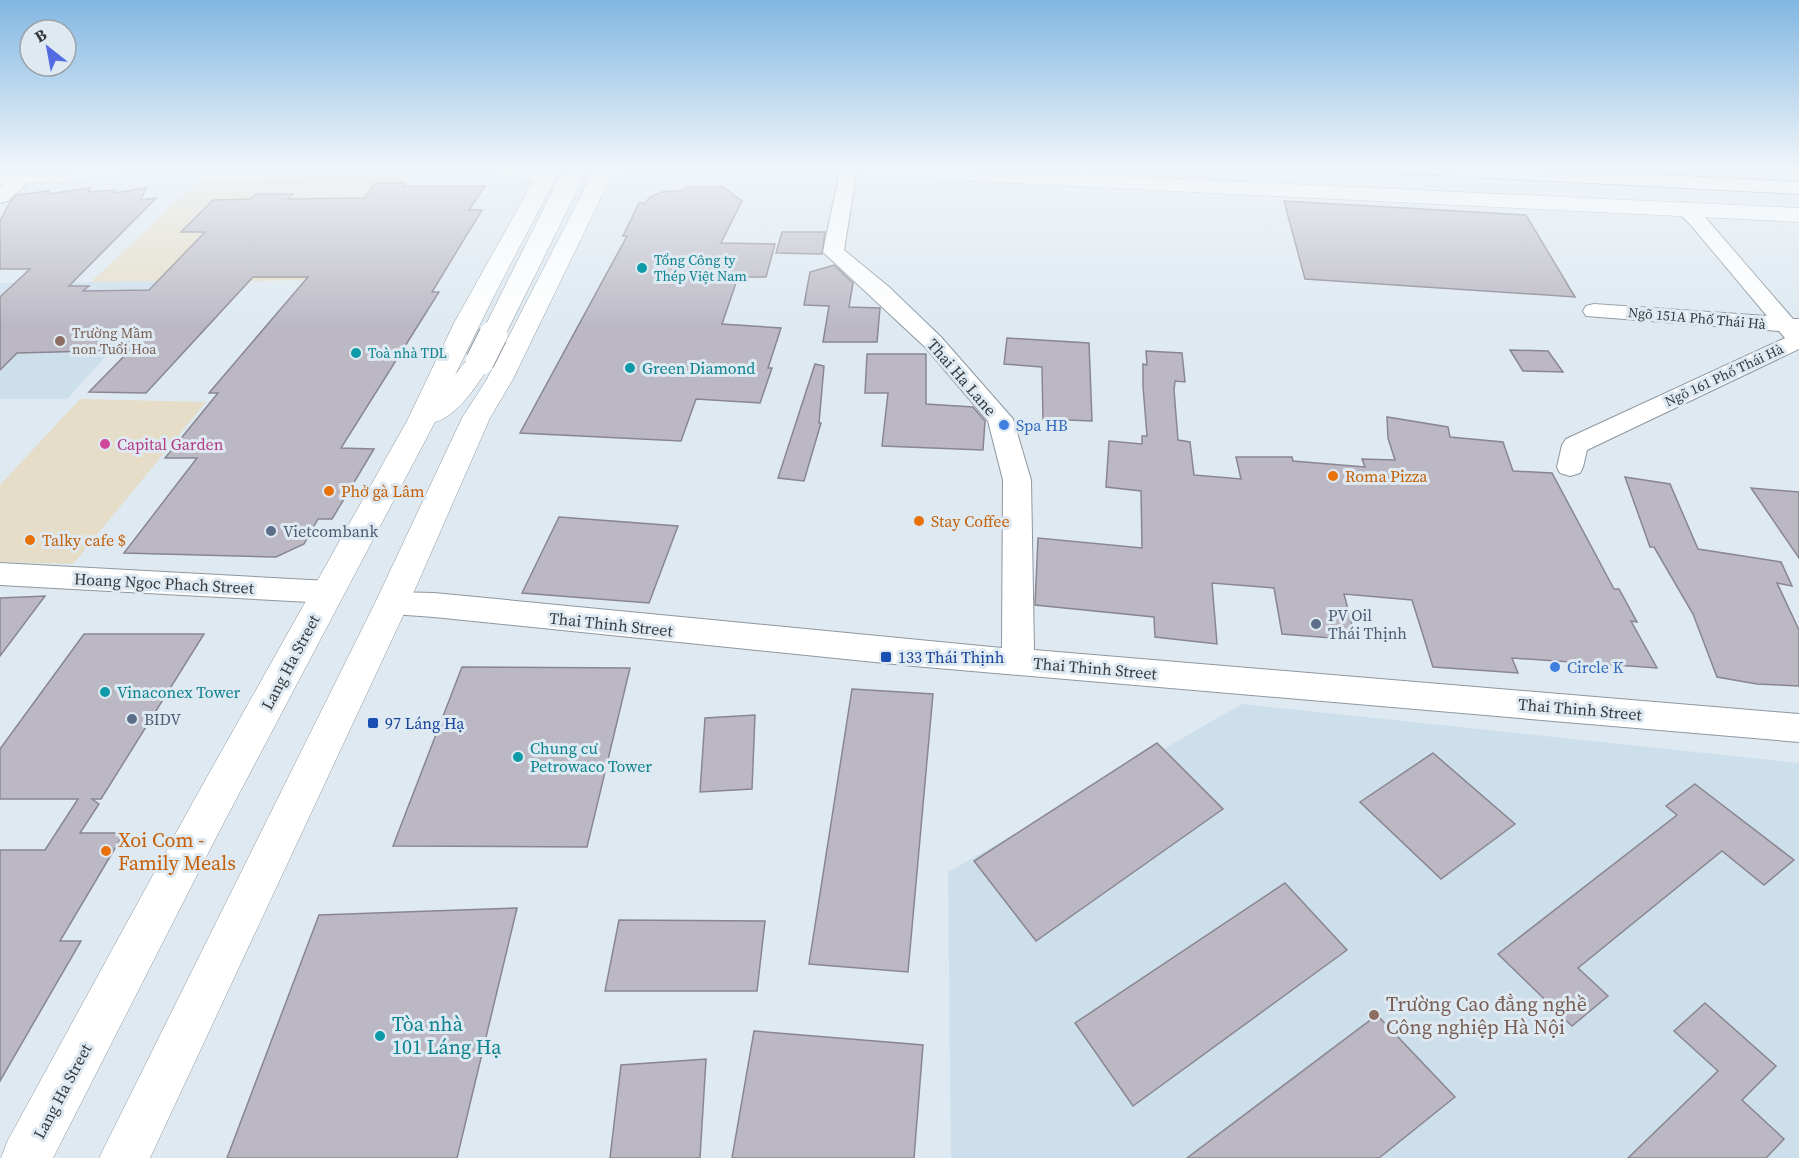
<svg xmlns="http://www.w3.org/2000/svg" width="1799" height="1158" font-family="'Source Serif 4',serif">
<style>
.commercial{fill:#e5ddc7}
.built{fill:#cedfec}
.building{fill:#bbb8c3;stroke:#898691;stroke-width:1.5}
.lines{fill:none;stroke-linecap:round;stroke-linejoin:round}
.minor-casing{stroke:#8e979f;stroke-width:2}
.major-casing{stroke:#8e979f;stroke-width:1}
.minor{fill:#fff;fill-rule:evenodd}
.major{fill:#fff;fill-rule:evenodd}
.major-bridge-far1-casing{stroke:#8e979f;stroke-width:23;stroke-linecap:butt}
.major-bridge-casing{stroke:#8e979f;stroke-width:30;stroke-linecap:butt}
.major-bridge-far1{stroke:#fff;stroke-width:22}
.major-bridge{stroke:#fff;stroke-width:28}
.culture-dot{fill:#0f9aa8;stroke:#dee9f1;stroke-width:2}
.education-dot{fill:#8d6e63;stroke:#dee9f1;stroke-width:2}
.shop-dot{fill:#3f7fe0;stroke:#dee9f1;stroke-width:2}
.hotel-dot{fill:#d1479c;stroke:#dee9f1;stroke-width:2}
.food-dot{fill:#e8710a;stroke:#dee9f1;stroke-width:2}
.service-dot{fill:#5c6f8a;stroke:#dee9f1;stroke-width:2}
.transit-dot{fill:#1a4fb4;stroke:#dee9f1;stroke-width:2}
.labels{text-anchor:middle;stroke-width:6;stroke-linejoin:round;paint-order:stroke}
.far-culture-label{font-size:14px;fill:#0d838f;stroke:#dee9f1;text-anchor:start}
.far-street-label{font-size:14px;fill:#373b3e;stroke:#dee9f1}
.far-education-label{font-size:14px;fill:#785e54;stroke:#dee9f1;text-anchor:start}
.culture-label{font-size:16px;fill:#0d838f;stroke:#dee9f1;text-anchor:start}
.street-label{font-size:16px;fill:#373b3e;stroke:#dee9f1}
.shop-label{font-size:16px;fill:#366cbe;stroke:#dee9f1;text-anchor:start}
.hotel-label{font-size:16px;fill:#b23c85;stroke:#dee9f1;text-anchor:start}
.food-label{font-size:16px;fill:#c56008;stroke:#dee9f1;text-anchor:start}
.service-label{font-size:16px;fill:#4e5e75;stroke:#dee9f1;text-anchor:start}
.transit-label{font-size:16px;fill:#164399;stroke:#dee9f1;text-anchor:start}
.near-food-label{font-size:20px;fill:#c56008;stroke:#dee9f1;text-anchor:start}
.near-education-label{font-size:20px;fill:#785e54;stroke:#dee9f1;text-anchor:start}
.near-culture-label{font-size:20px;fill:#0d838f;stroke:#dee9f1;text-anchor:start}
</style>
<rect width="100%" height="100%" fill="#dee9f1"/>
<!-- commercial -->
<g class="commercial">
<polygon points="412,176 334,280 91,282 199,181"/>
<polygon points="80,399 206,402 73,564 0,562 0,485"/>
</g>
<!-- built -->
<g class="built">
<polygon points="174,281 67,399 0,399 0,283"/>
<polygon points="1242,704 1799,763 1799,1158 951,1158 948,872"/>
</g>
<!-- building -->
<g class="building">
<polygon points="376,183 405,183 403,186 485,186 469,210 482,210 432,292 439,292 341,448 374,449 332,519 318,519 304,544 276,557 124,553 197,458 165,458 218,393 209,393 308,277 253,277 146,393 89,392 130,350 17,353 0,370 0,297 30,269 0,269 0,221 11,200 17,195 49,191 48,194 90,188 88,192 115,190 114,193 146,188 141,200 156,198 69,286 89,286 83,291 149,290 205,232 181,232 213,200 251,199 256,194 293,194 288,199 364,198"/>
<polygon points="686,187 723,187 742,201 721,243 775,244 766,277 738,277 722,324 781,328 768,368 772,368 760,403 696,399 681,441 520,433 627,236 623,236 639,203 645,203 650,197 662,192 684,190"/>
<polygon points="1284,201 1526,215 1575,297 1305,279"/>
<polygon points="782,232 825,232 822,254 776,253"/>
<polygon points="834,265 853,283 849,307 880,308 877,342 823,342 829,306 804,305 810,272"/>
<polygon points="1007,338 1089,343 1092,421 1043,419 1042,367 1004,364"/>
<polygon points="1510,350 1548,351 1563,372 1523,371"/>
<polygon points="1146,351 1182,353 1185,382 1175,381 1174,390 1178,440 1190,442 1194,475 1241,479 1236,457 1292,457 1293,461 1365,467 1362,459 1395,460 1388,438 1387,417 1448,427 1450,437 1503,442 1513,471 1552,473 1614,589 1619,589 1637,622 1631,621 1657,668 1512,658 1518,673 1433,667 1412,600 1344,594 1356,640 1282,634 1274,588 1212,583 1217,644 1155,637 1154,617 1035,605 1038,538 1142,548 1141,491 1106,487 1109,441 1142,444 1142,436 1147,436 1143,386 1143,364 1147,365"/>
<polygon points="867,354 926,354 926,404 973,407 985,421 983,450 882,446 888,393 865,393"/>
<polygon points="815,364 824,366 819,423 821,423 804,481 778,478"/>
<polygon points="1625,477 1670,484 1698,549 1781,562 1792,586 1777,583 1799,630 1799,686 1757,684 1717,677 1693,614 1654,547 1650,547"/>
<polygon points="1751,488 1799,492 1799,558"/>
<polygon points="559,517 678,526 649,603 522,593"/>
<polygon points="45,596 0,656 0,598"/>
<polygon points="84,634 204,634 101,799 92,799 99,804 80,833 124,833 60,941 81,941 0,1081 0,850 45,850 78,799 0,799 0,749"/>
<polygon points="462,667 630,668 587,847 393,846"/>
<polygon points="852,689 933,694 908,972 809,964"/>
<polygon points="755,715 752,789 700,792 705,718"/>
<polygon points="1157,743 1223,809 1036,941 974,861"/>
<polygon points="1433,753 1515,824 1441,879 1360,802"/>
<polygon points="1695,784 1794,860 1764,885 1722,851 1578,968 1608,996 1572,1026 1498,954 1677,815 1666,806"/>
<polygon points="1285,883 1347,950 1133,1106 1075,1023"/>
<polygon points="517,908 457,1158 227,1158 319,915"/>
<polygon points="619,920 765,921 757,991 605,991"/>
<polygon points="1705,1003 1776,1066 1742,1100 1784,1139 1766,1158 1628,1158 1718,1071 1674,1031"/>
<polygon points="1377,1015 1455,1097 1379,1158 1187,1158"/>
<polygon points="754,1031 923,1045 914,1158 732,1158"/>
<polygon points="706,1059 700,1158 610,1158 621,1065"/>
</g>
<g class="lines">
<defs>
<g id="minor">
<polygon points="841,166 855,166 857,169 844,250 889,287 941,337 1013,419 1031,480 1034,650 1799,714 1799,742 914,666 434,617 392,614 381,611 377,603 381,595 392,592 434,593 1002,648 1003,480 988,421 925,347 823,252"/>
<polygon points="1074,166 1092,166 1092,179 1090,183 1076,183 1074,179"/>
<polygon points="1371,166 1479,166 1799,182 1799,194 1380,172 1373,170"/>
<polygon points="23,171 30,173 32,177 30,181 7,201 0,203 0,187 16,173"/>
<polygon points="1683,202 1690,204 1704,216 1793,319 1799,319 1799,349 1587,450 1583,467 1580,473 1570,476 1560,473 1557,467 1562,445 1566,439 1785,338 1779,331 1586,316 1583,311 1586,306 1594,304 1767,316 1690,224 1673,208 1676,204"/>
<polygon points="0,563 328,581 339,584 343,592 339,600 328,603 0,585"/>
</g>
<g id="major">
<polygon points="97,166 266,166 263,170 256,172 112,176 62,182 0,184 0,172 62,170"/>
<path d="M 395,166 L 508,166 L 522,168 L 542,166 L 754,166 L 751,170 L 744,172 L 678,171 L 611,177 L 513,379 L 490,418 L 409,603 L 150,1158 L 99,1158 L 375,603 L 462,418 L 487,379 L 590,178 L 555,179 L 496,292 L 455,375 C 465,362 471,351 489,355 L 493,361 C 479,381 460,415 435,422 L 221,828 L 53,1158 L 1,1158 L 8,1140 L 193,802 L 407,421 L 454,323 L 534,180 L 522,180 L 480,173 L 405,172 L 398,170 Z"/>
<polygon points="779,166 907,166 1799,208 1799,222 789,172 782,170"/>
</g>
</defs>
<!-- minor casing -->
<use href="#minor" class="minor-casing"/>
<!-- major casing -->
<use href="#major" class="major-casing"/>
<!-- minor -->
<use href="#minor" class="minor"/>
<!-- major -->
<use href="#major" class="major"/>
<defs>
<polyline id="major-bridge-far1" points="492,337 577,166"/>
<polyline id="major-bridge" points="480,361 493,335"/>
</defs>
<!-- major-bridge-far1 casing -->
<use href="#major-bridge-far1" class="major-bridge-far1-casing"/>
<!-- major-bridge casing -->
<use href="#major-bridge" class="major-bridge-casing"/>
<!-- major-bridge-far1 -->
<use href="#major-bridge-far1" class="major-bridge-far1"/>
<!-- major-bridge -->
<use href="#major-bridge" class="major-bridge"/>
</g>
<!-- sky -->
<linearGradient id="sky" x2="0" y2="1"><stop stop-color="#82b7e2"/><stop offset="0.51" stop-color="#f0f5f9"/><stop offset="1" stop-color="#f0f5f9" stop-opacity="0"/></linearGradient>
<rect width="1799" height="328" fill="url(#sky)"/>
<!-- markers -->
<g class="culture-dot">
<circle cx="642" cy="268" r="6"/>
<circle cx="356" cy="353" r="6"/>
<circle cx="630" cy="368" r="6"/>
<circle cx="105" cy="692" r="6"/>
<circle cx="518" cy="757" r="6"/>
<circle cx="380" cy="1036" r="6"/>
</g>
<g class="education-dot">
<circle cx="60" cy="341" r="6"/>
<circle cx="1374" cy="1015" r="6"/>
</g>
<g class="shop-dot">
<circle cx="1004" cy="425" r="6"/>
<circle cx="1555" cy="667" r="6"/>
</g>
<circle class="hotel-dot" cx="105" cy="444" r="6"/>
<g class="food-dot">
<circle cx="1333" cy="476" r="6"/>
<circle cx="329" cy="491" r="6"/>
<circle cx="919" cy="521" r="6"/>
<circle cx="30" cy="540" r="6"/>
<circle cx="106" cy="851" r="6"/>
</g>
<g class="service-dot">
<circle cx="271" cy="531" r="6"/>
<circle cx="1316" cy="624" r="6"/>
<circle cx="132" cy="719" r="6"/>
</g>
<g class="transit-dot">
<rect x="880" y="651" width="12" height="12" rx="3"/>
<rect x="367" y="717" width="12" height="12" rx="3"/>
</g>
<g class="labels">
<!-- far-culture labels -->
<g class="far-culture-label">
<text x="654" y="265">Tổng Công ty<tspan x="654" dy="16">Thép Việt Nam</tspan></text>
<text x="368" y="358">Toà nhà TDL</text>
</g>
<!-- far-street labels -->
<g class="far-street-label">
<text transform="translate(1697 318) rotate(5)" y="5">Ngõ 151A Phố Thái Hà</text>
<text transform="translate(1724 375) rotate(-25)" y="5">Ngõ 161 Phố Thái Hà</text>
</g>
<!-- far-education labels -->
<g class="far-education-label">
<text x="72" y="338">Trường Mầm<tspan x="72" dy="16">non Tuổi Hoa</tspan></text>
</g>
<!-- culture labels -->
<g class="culture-label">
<text x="642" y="374">Green Diamond</text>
<text x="117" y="698">Vinaconex Tower</text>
<text x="530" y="754">Chung cư<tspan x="530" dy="18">Petrowaco Tower</tspan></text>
</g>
<!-- street labels -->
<g class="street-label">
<text transform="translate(962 377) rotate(49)" y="6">Thai Ha Lane</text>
<text transform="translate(164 583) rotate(3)" y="6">Hoang Ngoc Phach Street</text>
<text transform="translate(611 624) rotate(6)" y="6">Thai Thinh Street</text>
<text transform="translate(290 662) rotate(-62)" y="6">Lang Ha Street</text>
<text transform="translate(1095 668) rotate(5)" y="6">Thai Thinh Street</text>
<text transform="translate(1580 709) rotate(5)" y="6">Thai Thinh Street</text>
<text transform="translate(62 1091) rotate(-62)" y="6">Lang Ha Street</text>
</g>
<!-- shop labels -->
<g class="shop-label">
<text x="1016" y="431">Spa HB</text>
<text x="1567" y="673">Circle K</text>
</g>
<!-- hotel labels -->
<g class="hotel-label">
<text x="117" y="450">Capital Garden</text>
</g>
<!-- food labels -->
<g class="food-label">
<text x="1345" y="482">Roma Pizza</text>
<text x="341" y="497">Phở gà Lâm</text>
<text x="931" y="527">Stay Coffee</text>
<text x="42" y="546">Talky cafe $</text>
</g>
<!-- service labels -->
<g class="service-label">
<text x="283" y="537">Vietcombank</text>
<text x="1328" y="621">PV Oil<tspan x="1328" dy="18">Thái Thịnh</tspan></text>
<text x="144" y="725">BIDV</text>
</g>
<!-- transit labels -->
<g class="transit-label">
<text x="898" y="663">133 Thái Thịnh</text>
<text x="385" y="729">97 Láng Hạ</text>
</g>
<!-- near-food labels -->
<g class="near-food-label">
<text x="118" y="847">Xoi Com -<tspan x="118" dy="23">Family Meals</tspan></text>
</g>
<!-- near-education labels -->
<g class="near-education-label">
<text x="1386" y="1011">Trường Cao đẳng nghề<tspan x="1386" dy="23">Công nghiệp Hà Nội</tspan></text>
</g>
<!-- near-culture labels -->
<g class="near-culture-label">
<text x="392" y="1031">Tòa nhà<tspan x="392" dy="23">101 Láng Hạ</tspan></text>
</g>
</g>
<!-- north arrow -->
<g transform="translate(48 48) rotate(329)"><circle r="28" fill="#dee9f1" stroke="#9ba3a9" stroke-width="1.5"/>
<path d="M0-4.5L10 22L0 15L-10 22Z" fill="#536ae0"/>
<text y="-9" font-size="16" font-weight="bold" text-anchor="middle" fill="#373b3e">B</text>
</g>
</svg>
